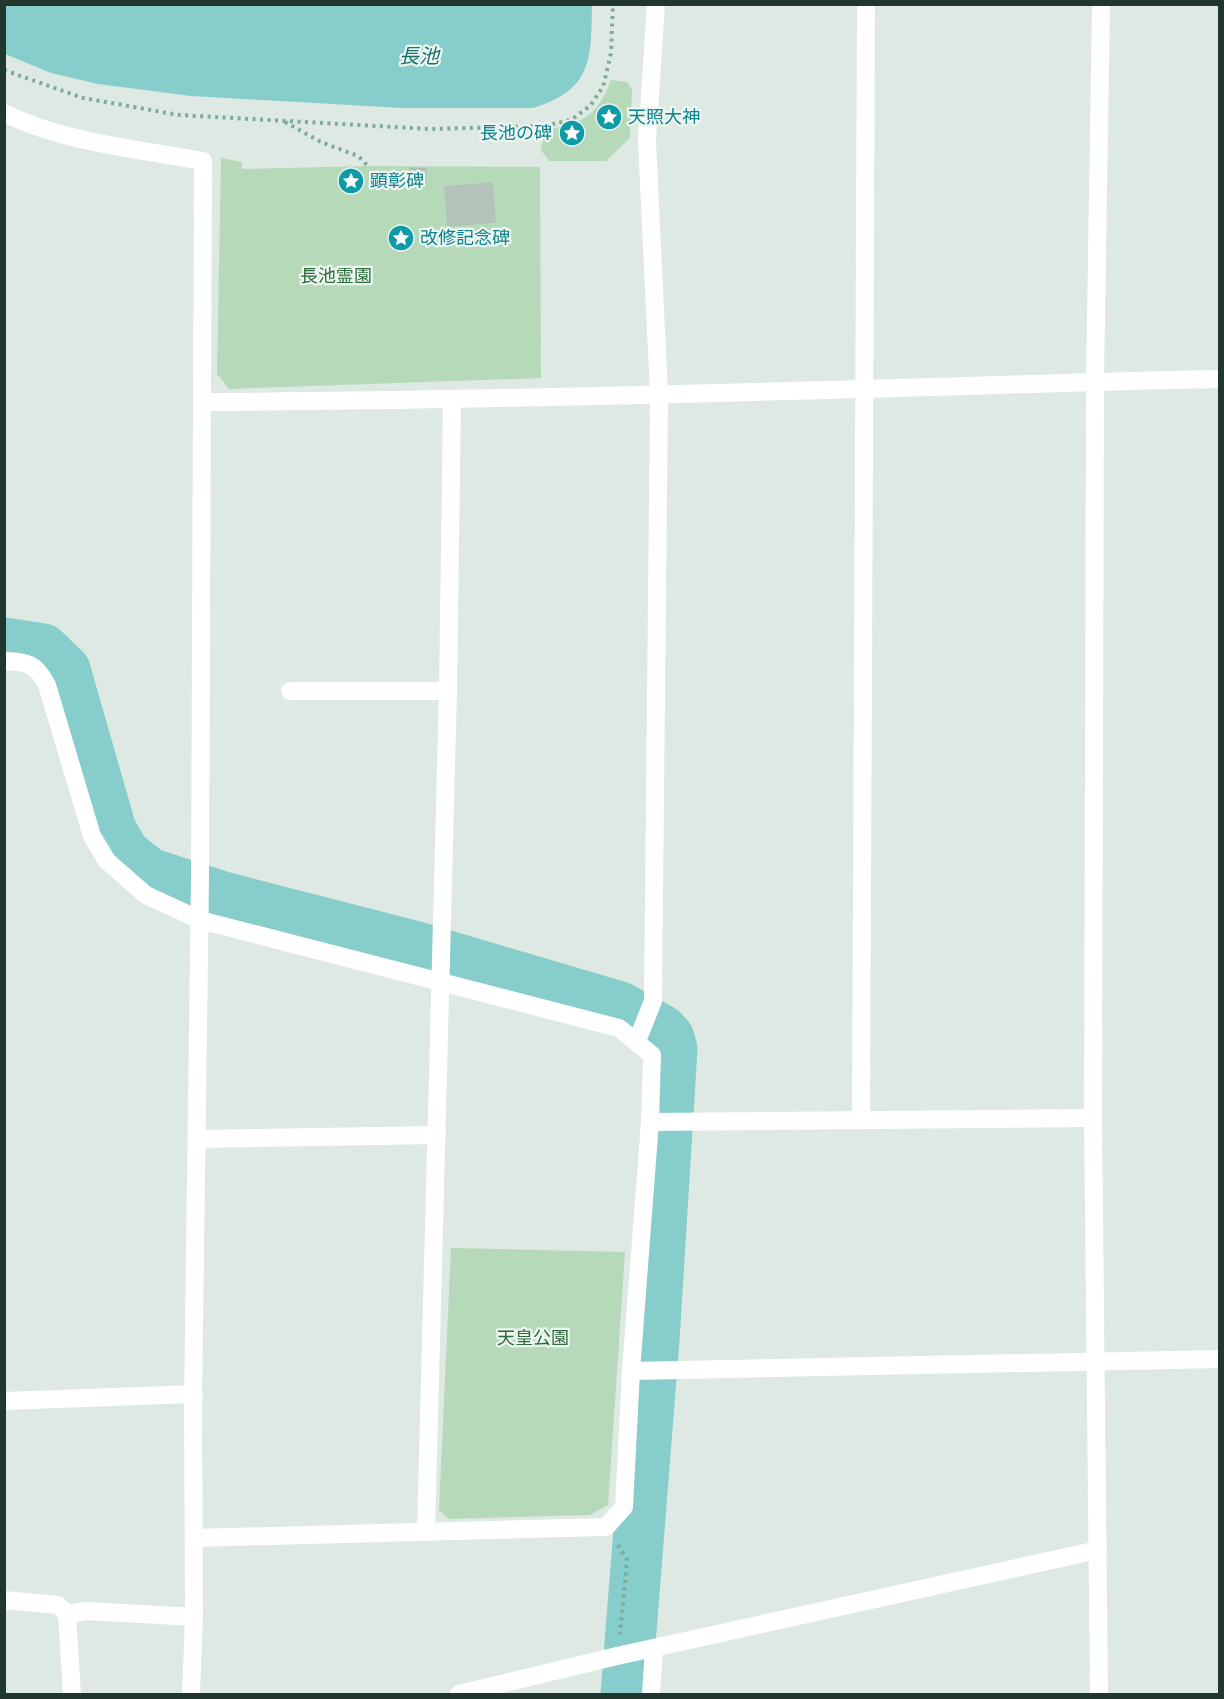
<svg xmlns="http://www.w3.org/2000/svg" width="1224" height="1699" font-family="'Work Sans','Noto Sans JP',sans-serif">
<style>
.green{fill:#b6d9ba}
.water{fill:#86cdcc}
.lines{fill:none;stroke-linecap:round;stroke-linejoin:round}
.river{stroke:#86cdcc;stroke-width:51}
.building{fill:#b3c3ba;stroke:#b0c2b8;stroke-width:1.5}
.path{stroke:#7fab96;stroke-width:4;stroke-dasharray:3 4.5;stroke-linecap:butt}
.street{stroke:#fff;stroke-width:18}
.labels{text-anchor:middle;stroke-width:4.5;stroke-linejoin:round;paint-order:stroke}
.culture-label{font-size:18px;fill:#0d838f;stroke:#edf6f0;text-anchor:start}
.park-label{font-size:18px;fill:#2c6c3a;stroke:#edf6f0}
.water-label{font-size:20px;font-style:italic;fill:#1d6f70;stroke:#edf6f0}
</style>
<rect width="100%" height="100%" fill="#dde9e2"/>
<!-- green -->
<g class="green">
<path d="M 611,80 L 627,82 L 632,89 L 630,138 L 606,161 L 549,161 L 541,150 L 545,130 C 583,123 597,117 611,80 Z"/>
<polygon points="221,158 242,162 242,169 368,166 540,167 541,378 229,389 217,374"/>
<polygon points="451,1248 625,1252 608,1505 590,1515 449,1519 439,1510"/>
</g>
<!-- water -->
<path class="water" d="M 4,5 L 592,5 C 591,58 593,90 533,108 L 402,108 L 191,96 L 98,84 L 51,73 L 5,54 Z"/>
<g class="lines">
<!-- river -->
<polyline class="river" points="4,643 43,649 65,670 111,830 125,854 149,873 223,897 417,947 620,1007 662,1030 669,1038 672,1049 654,1340 626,1694"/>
</g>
<!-- building -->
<g class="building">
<polygon points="410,168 426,169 425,186 409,185"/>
<polygon points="492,183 495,222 448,226 445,187"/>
</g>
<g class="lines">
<!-- path -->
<g class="path">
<polyline points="4,70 83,98 179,115 430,129 544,126 571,120 590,106 603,87 611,53 613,4"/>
<polyline points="285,122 321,142 358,156 368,166"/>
<polyline points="618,1545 627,1560 620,1634"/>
</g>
<!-- street -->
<g class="street">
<path d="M 4,113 C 65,143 137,149 203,161 L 200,878 L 193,1402 L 194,1617 L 191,1694"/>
<path d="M 202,402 C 422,401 642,395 862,389 C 981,386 1100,381 1220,379"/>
<path d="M 4,661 C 28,662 35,663 47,685 L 92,836 L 107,861 L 146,895 L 200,920 L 619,1028 L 652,1055 L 650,1122 L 631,1371 L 624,1507 L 606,1527 L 194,1538"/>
<polyline points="290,691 448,691"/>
<polyline points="637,1041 653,1001 659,394 647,141 656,4"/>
<polyline points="861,1120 866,4"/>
<polyline points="650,1122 1093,1118"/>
<polyline points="197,1139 437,1135"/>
<polyline points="631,1371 1220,1359"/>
<polyline points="4,1401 194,1394"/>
<polyline points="426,1532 448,691 452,400"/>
<polyline points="4,1600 58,1605 67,1614 72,1694"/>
<polyline points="67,1614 87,1611 194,1617"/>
<polyline points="459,1694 617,1656 1098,1550"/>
<polyline points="651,1694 654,1648"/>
<polyline points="1099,1694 1093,1118 1095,381 1101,4"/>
</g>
</g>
<!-- icons -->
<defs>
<symbol id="sight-disc" viewBox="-11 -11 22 22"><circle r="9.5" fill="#0f9aa8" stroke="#edf6f0"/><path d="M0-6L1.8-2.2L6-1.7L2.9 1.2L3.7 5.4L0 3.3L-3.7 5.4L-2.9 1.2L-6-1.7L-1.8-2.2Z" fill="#fff"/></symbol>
</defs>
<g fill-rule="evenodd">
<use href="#sight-disc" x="594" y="102" width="30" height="30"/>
<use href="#sight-disc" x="557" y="118" width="30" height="30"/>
<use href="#sight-disc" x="336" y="166" width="30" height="30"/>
<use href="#sight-disc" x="386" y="223" width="30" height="30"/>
</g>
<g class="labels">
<!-- culture labels -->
<g class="culture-label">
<text x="628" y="123">天照大神</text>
<text x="552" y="139" text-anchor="end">長池の碑</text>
<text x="370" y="187">顕彰碑</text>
<text x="420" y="244">改修記念碑</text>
</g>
<!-- park labels -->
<g class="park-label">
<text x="336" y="282">長池霊園</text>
<text x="533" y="1344">天皇公園</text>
</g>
<!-- water labels -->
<g class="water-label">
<text x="419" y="63">長池</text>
</g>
</g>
<!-- border -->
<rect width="1224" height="1699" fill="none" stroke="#20372d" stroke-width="12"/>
</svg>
